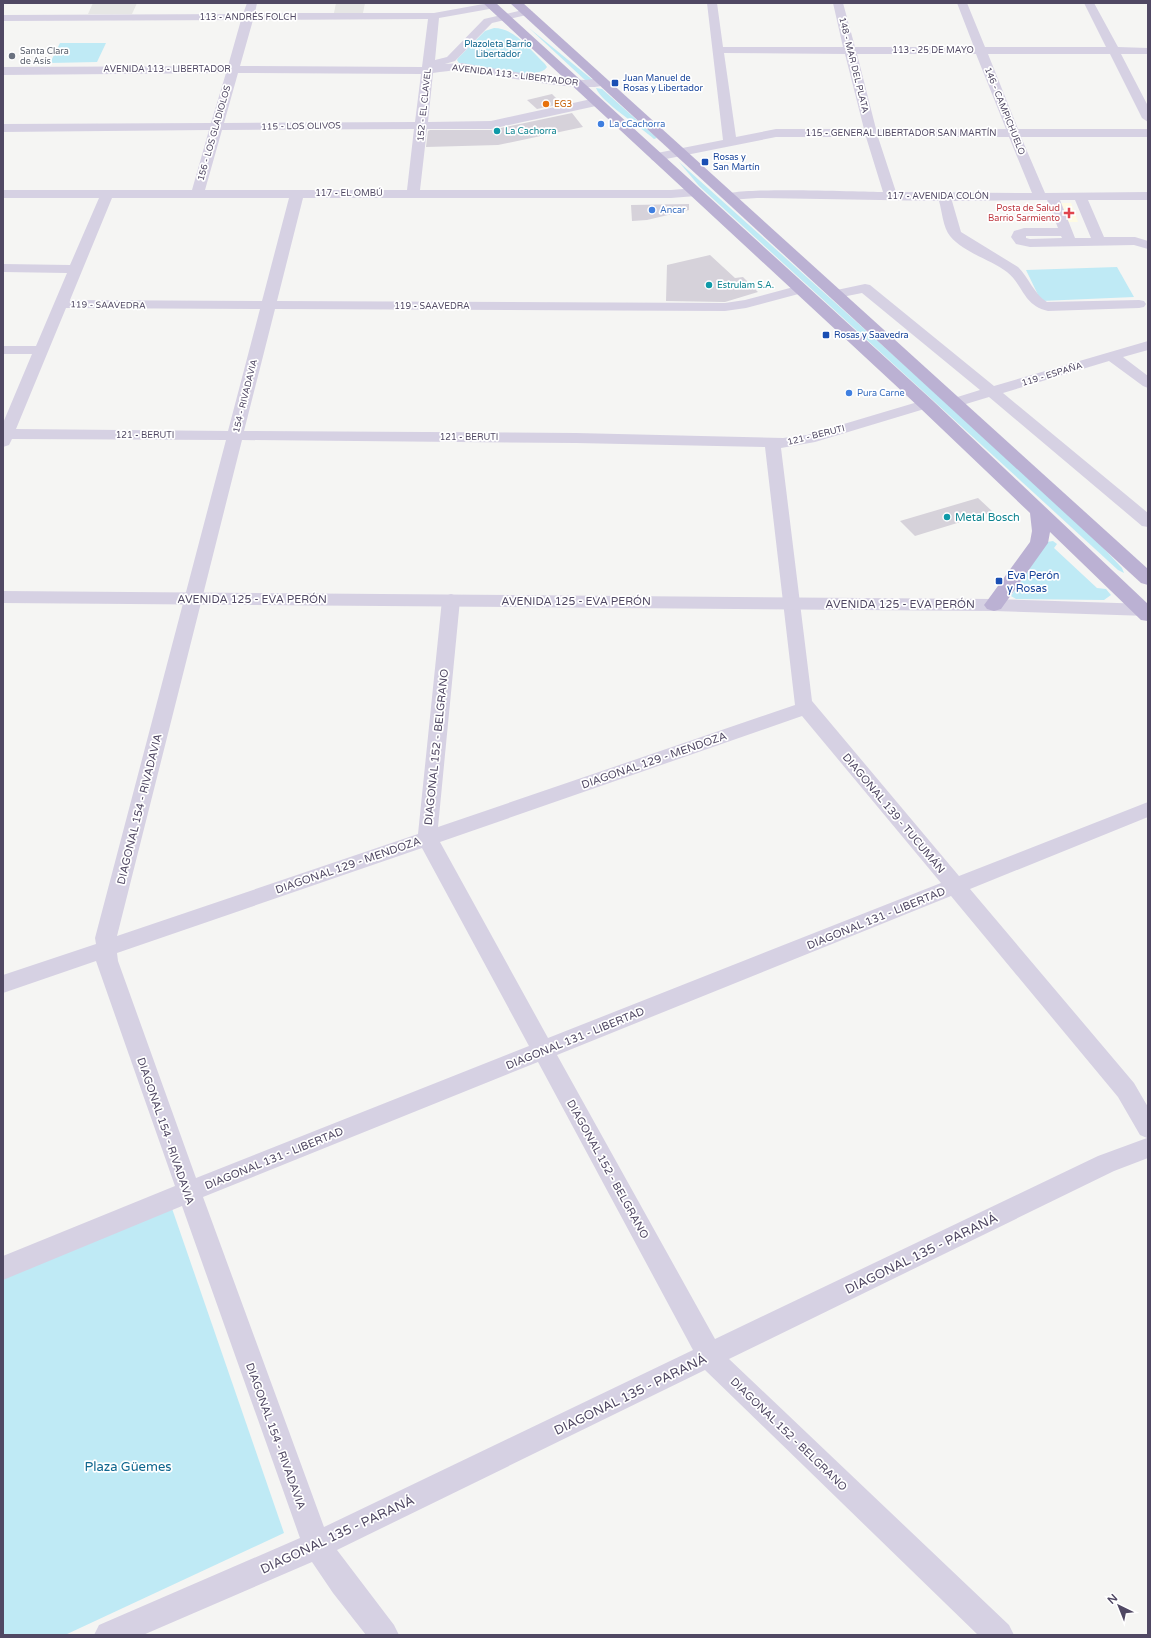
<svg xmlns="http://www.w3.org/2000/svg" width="1151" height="1638" font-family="'Varela Round',sans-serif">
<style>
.education{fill:#e6e6e5}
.medical{fill:#fefbe4}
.green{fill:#bfeaf5}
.building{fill:#d6d2da}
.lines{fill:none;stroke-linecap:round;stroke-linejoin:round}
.minor{fill:#d6d1e3;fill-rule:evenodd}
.tertiary{fill:#d6d1e3;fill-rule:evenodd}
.primary{fill:#bbb1d3;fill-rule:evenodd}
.worship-dot{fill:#6b7280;stroke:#fff;stroke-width:1.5}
.transit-dot{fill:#1a4fb4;stroke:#fff;stroke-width:1.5}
.food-dot{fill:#e8710a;stroke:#fff;stroke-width:1.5}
.shop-dot{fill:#3f7fe0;stroke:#fff;stroke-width:1.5}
.culture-dot{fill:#0f9aa8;stroke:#fff;stroke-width:1.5}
.health-dot{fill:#e0444e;stroke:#fff;stroke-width:1.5}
.labels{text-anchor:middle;stroke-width:3.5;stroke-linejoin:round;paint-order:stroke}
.far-street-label{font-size:9px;fill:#504863;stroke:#fff}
.far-park-label{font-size:9px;fill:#0e668e;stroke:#fff}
.far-worship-label{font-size:9px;fill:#5b616d;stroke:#fff;text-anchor:start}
.far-transit-label{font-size:9px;fill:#164399;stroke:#fff;text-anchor:start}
.far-food-label{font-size:9px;fill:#c56008;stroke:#fff;text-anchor:start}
.far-shop-label{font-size:9px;fill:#366cbe;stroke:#fff;text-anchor:start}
.far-culture-label{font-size:9px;fill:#0d838f;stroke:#fff;text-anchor:start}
.far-health-label{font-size:9px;fill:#be3a42;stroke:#fff;text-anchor:end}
.culture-label{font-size:11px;fill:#0d838f;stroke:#fff;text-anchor:start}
.transit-label{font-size:11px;fill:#164399;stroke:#fff;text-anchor:start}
.street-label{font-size:11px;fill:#504863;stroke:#fff}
.near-street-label{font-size:13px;fill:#504863;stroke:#fff}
.near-park-label{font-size:13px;fill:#0e668e;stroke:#fff}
</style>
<rect width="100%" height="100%" fill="#f5f5f3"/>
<!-- education -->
<g class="education">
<polygon points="93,3 137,3 132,14 88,14"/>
<polygon points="336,3 365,3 363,13 334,13"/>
</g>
<!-- medical -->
<polygon class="medical" points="1061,203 1071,203 1078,222 1068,222"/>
<!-- green -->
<g class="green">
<path d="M 494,28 C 515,28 530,50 545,64 L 547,67 C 539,82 475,66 459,63 L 457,60 L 458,58 L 485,31 Z"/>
<polygon points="529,28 594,81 586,81"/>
<polygon points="60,43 106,43 97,62 50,63"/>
<path d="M 596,88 L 602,89 L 657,138 L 654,139 C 641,127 601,102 596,88 Z"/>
<polygon points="679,162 1083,526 1122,568 1124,573 1118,570 699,186"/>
<polygon points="1117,267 1134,297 1041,301 1026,270"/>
<polygon points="1053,541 1057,544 1054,548 1097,588 1106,589 1111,595 1104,600 1016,599 1011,596 1047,542"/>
<polygon points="167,1194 284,1533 65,1635 3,1635 3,1259"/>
</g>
<!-- building -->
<g class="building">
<polygon points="552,94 562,104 537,109 527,100"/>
<polygon points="572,113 583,127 498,145 426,147 428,131 430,130 491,130"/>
<polygon points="689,204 689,210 647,220 632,221 631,205"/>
<polygon points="710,255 735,278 743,277 758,292 725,302 666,301 667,265"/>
<polygon points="978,498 993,512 915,536 900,521"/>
</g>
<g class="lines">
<!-- minor -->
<g class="minor">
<path d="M 247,3 L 257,3 L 255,13 L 434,13 L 489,3 L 495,4 L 497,6 L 495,8 L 439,18 L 435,60 L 447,57 L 484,19 L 527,9 L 533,12 L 531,14 L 492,23 L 455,61 L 445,64 L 462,63 L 550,78 L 585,80 L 603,78 L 609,82 C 598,98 483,72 461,70 C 451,70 442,72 433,73 L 428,122 L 491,121 L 596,98 L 602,102 L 596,106 L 491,129 L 427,129 L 420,190 L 671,190 L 696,188 L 703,192 L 696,196 L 671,198 L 303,198 L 277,301 L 725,303 L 745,300 L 801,285 L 806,286 L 808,289 L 806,292 L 746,308 L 725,311 L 275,309 L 244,431 L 576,433 L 783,438 L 807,435 L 921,401 L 931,401 L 934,404 L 931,407 L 815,442 L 781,448 L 812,701 L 959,876 L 1148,802 L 1148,817 L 970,889 L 1134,1083 L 1148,1107 L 1148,1158 L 1114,1171 L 729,1359 L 1009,1625 L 1014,1635 L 978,1635 L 705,1370 L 337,1550 L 394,1625 L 399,1635 L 366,1635 L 333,1593 L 312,1562 L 143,1635 L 94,1635 L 99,1625 L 300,1538 L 182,1206 L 3,1280 L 3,1256 L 175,1186 L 96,961 L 3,993 L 3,975 L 96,944 L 95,938 L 226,440 L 12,439 L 9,445 L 3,447 L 3,423 L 32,354 L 3,354 L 3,346 L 36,346 L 67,273 L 3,272 L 3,264 L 70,265 L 99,198 L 3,198 L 3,190 L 192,190 L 209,130 L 3,132 L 3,124 L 211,123 L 226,73 L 3,75 L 3,67 L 228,66 L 241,20 L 3,21 L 3,15 L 243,14 ZM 428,19 L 422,67 L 240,66 L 253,20 ZM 238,73 L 421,74 L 415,122 L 224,123 ZM 414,129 L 407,190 L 205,190 L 222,130 ZM 112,198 L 289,198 L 262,301 L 70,300 ZM 66,308 L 260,309 L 228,431 L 16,429 ZM 242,440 L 576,443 L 765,447 L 795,705 L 438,827 L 460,600 L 457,596 L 451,594 L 445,596 L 442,600 L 418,834 L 117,936 ZM 802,716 L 941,883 L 548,1038 L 440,842 ZM 422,848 L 529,1046 L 196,1178 L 118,961 L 117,953 ZM 951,896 L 1118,1097 L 1140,1135 L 1147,1138 L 1098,1156 L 715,1339 L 557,1055 ZM 538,1062 L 693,1350 L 324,1527 L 203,1197 Z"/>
<path d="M 707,3 L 717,3 L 723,47 L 843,47 L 833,3 L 843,3 L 855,47 L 974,47 L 957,3 L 967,3 L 985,47 L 1106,47 L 1084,3 L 1094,3 L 1118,47 L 1148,48 L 1148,54 L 1121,54 L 1148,106 L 1148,122 L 1142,118 L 1110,54 L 988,54 L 1018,129 L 1148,129 L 1148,137 L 1021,137 L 1045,193 L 1148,192 L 1148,200 L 1088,200 L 1104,237 L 1135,237 L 1148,241 L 1148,249 L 1134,245 L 1030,247 L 1016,244 L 1011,237 L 1014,231 L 1024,228 L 1058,228 L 1047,200 L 952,201 L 961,232 L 1018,267 C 1029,278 1034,294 1047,302 L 1139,300 L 1144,301 L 1146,304 L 1144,307 L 1139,308 L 1048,311 C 1023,305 1024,286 1007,272 C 990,259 964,253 950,236 C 943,228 942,211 939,201 L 757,198 L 729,200 L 722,196 C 729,186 863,192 883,192 L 866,137 L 776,137 L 656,161 L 652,160 L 650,157 L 652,154 L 723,140 ZM 724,53 L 845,54 L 864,129 L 776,129 L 736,137 ZM 857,54 L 976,54 L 1006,129 L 876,129 ZM 878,137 L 1009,137 L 1032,193 L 896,192 ZM 1060,200 L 1075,200 L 1091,238 L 1075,238 ZM 1026,236 L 1061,236 L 1062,238 L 1030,239 L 1026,238 Z"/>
<polygon points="865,284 870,285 994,386 1148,341 1148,350 1123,357 1148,376 1148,388 1143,386 1109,361 1003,393 1148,513 1148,527 1142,526 989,397 956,407 951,405 948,402 951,399 980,390 862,293 837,298 832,297 830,294 832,291"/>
</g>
<!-- tertiary -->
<polygon class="tertiary" points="3,591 994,599 1148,604 1148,616 994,611 3,603"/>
<!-- primary -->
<g class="primary">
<polygon points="483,3 496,3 932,400 1148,604 1148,621 1141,620 1050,532 1048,543 1001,609 994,611 987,609 984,605 987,601 1030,542 1032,531 1030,513 920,408"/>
<polygon points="510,3 523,3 1148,569 1148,585 1141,583"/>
</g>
</g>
<!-- markers -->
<circle class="worship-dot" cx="12" cy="56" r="4"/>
<g class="transit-dot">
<rect x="611" y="79" width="8" height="8" rx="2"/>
<rect x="701" y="158" width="8" height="8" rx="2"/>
<rect x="822" y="331" width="8" height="8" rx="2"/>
<rect x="995" y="577" width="8" height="8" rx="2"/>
</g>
<circle class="food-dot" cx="546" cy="104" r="4"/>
<g class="shop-dot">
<circle cx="601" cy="124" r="4"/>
<circle cx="652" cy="210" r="4"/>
<circle cx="849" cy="393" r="4"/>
</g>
<g class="culture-dot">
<circle cx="497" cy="131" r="4"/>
<circle cx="709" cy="285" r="4"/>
<circle cx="947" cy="517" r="4"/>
</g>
<path class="health-dot" d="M1067 207h4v4h4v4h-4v4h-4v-4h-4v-4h4z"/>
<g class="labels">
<!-- far-street labels -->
<g class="far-street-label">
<text x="248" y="20">113 - ANDRÉS FOLCH</text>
<text x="933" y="53">113 - 25 DE MAYO</text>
<text transform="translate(854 65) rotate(76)" y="3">148 - MAR DEL PLATA</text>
<text x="167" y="72">AVENIDA 113 - LIBERTADOR</text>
<text transform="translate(515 75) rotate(7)" y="3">AVENIDA 113 - LIBERTADOR</text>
<text transform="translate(424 105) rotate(-84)" y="3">152 - EL CLAVEL</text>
<text transform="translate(1005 111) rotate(68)" y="3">146 - CAMPICHUELO</text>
<text transform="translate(301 126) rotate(-1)" y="3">115 - LOS OLIVOS</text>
<text transform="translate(214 133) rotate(-74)" y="3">156 - LOS GLADIOLOS</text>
<text x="901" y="136">115 - GENERAL LIBERTADOR SAN MARTÍN</text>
<text x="349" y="196">117 - EL OMBÚ</text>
<text x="938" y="199">117 - AVENIDA COLÓN</text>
<text transform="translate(108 305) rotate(1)" y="3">119 - SAAVEDRA</text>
<text x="432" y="309">119 - SAAVEDRA</text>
<text transform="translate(1052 374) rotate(-17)" y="3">119 - ESPAÑA</text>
<text transform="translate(245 396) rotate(-76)" y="3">154 - RIVADAVIA</text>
<text x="145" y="438">121 - BERUTI</text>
<text transform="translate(816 435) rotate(-14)" y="3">121 - BERUTI</text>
<text x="469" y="440">121 - BERUTI</text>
</g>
<!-- far-park labels -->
<g class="far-park-label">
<text x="498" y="47">Plazoleta Barrio<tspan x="498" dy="10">Libertador</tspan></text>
</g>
<!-- far-worship labels -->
<g class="far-worship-label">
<text x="20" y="54">Santa Clara<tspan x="20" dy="10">de Asís</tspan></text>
</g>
<!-- far-transit labels -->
<g class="far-transit-label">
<text x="623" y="81">Juan Manuel de<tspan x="623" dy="10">Rosas y Libertador</tspan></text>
<text x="713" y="160">Rosas y<tspan x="713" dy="10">San Martín</tspan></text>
<text x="834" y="338">Rosas y Saavedra</text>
</g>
<!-- far-food labels -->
<g class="far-food-label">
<text x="554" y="107">EG3</text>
</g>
<!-- far-shop labels -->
<g class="far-shop-label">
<text x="609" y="127">La cCachorra</text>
<text x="660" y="213">Ancar</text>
<text x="857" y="396">Pura Carne</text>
</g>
<!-- far-culture labels -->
<g class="far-culture-label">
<text x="505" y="134">La Cachorra</text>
<text x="717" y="288">Estrulam S.A.</text>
</g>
<!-- far-health labels -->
<g class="far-health-label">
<text x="1060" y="211">Posta de Salud<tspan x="1060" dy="10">Barrio Sarmiento</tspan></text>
</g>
<!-- culture labels -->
<g class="culture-label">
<text x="955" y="521">Metal Bosch</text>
</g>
<!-- transit labels -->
<g class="transit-label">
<text x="1007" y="579">Eva Perón<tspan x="1007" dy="13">y Rosas</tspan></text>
</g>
<!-- street labels -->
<g class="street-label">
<text x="252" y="603">AVENIDA 125 - EVA PERÓN</text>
<text x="576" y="605">AVENIDA 125 - EVA PERÓN</text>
<text x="900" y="608">AVENIDA 125 - EVA PERÓN</text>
<text transform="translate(436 747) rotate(-84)" y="4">DIAGONAL 152 - BELGRANO</text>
<text transform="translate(654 760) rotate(-19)" y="4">DIAGONAL 129 - MENDOZA</text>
<text transform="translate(139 809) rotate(-76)" y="4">DIAGONAL 154 - RIVADAVIA</text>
<text transform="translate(894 813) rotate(50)" y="4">DIAGONAL 139 - TUCUMÁN</text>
<text transform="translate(348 865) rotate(-19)" y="4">DIAGONAL 129 - MENDOZA</text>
<text transform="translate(876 918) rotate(-22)" y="4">DIAGONAL 131 - LIBERTAD</text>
<text transform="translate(575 1038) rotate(-22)" y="4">DIAGONAL 131 - LIBERTAD</text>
<text transform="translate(166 1131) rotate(71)" y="4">DIAGONAL 154 - RIVADAVIA</text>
<text transform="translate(274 1158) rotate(-22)" y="4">DIAGONAL 131 - LIBERTAD</text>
<text transform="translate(608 1169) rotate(61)" y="4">DIAGONAL 152 - BELGRANO</text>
<text transform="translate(789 1434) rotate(44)" y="4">DIAGONAL 152 - BELGRANO</text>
<text transform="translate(276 1436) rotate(70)" y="4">DIAGONAL 154 - RIVADAVIA</text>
</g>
<!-- near-street labels -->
<g class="near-street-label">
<text transform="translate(921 1253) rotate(-26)" y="5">DIAGONAL 135 - PARANÁ</text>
<text transform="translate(630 1394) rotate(-26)" y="5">DIAGONAL 135 - PARANÁ</text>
<text transform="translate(337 1534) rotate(-25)" y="5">DIAGONAL 135 - PARANÁ</text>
</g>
<!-- near-park labels -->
<g class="near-park-label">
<text x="128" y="1471">Plaza Güemes</text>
</g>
</g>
<!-- border -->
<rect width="1151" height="1638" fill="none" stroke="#504863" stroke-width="8"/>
<!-- north arrow -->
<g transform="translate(1119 1606) rotate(317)" stroke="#ffffff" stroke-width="3" paint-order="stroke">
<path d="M0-3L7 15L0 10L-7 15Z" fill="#504863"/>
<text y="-6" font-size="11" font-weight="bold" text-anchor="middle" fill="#504863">N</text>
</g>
</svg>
